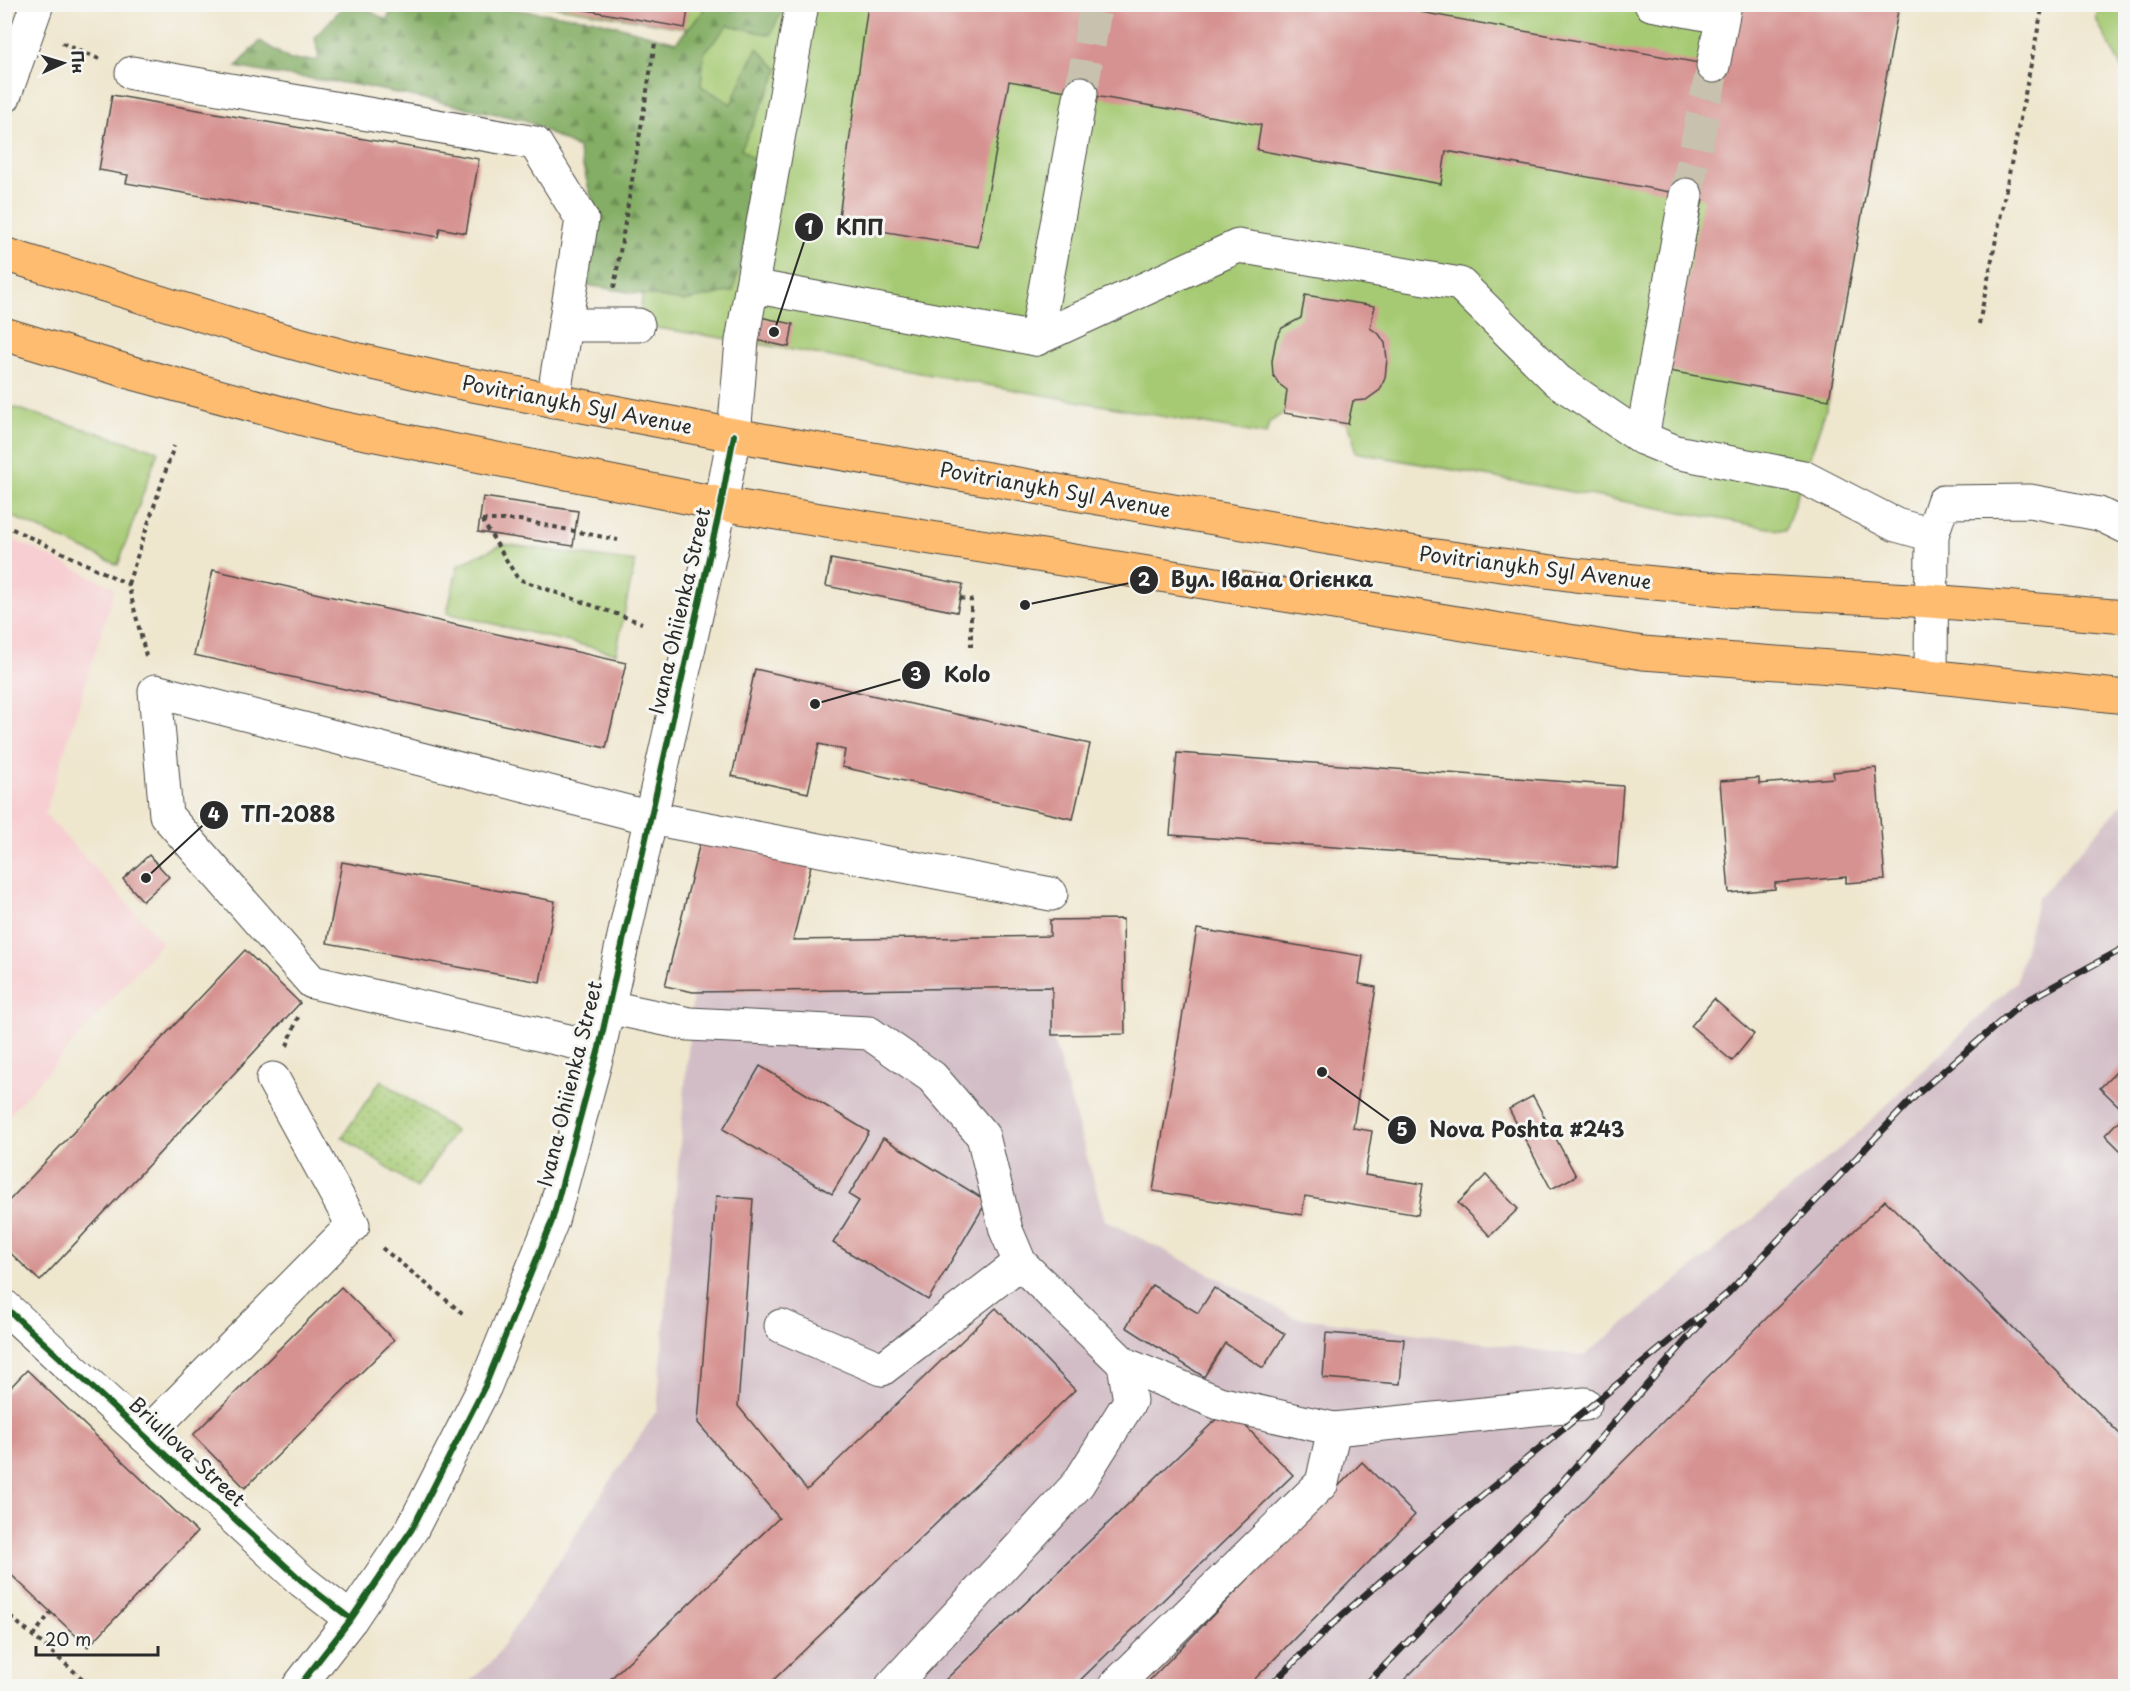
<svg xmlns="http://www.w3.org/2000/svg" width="2130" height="1691" font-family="'Playpen Sans',sans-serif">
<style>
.built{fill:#f7cfd2}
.railway{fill:#d2bdc6}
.grass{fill:#a6ca73;stroke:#687a4f;stroke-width:1.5}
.forest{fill:url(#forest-firs);stroke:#586c48;stroke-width:1.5}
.park{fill:url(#park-dots);stroke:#687a4f;stroke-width:1.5}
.building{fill:#d69290}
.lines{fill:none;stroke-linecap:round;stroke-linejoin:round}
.minor-tunnel{stroke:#c8c1ad;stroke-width:33;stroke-dasharray:33 16;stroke-linecap:butt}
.minor-casing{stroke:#484743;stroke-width:35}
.major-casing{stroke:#484743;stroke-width:35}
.path{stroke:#484743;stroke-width:4;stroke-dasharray:4.5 4.5;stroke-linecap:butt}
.minor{stroke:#fff;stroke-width:33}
.major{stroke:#fdbc70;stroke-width:33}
.rail-casing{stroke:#2b2b2b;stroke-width:7}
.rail{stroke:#f6f6f2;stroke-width:4.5;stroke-dasharray:14;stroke-linecap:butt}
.cycleway-casing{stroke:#f6f6f2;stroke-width:10}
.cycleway{stroke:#1b5e20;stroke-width:6}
.labels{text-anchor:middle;stroke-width:6;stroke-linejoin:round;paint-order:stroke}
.street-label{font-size:20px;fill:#2b2b2b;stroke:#f6f6f2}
.leader{fill:none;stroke:#2b2b2b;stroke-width:2}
.callout-dot{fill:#2b2b2b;stroke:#f6f6f2;stroke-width:2}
.mark-label{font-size:18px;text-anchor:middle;font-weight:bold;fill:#fff}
.callout-label{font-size:21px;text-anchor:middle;font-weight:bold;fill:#2b2b2b;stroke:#f6f6f2;stroke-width:6;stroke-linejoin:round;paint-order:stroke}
</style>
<defs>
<pattern id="forest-firs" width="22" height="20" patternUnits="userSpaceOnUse" patternTransform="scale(1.5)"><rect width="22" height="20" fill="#84ae65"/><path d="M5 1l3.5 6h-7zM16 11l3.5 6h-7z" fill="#6c8e53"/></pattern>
<pattern id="park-dots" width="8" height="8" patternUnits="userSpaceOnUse" patternTransform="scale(1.5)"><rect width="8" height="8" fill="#a6ca73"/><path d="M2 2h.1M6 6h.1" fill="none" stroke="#87a45f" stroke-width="1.8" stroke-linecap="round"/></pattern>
</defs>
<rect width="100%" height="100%" fill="#f6f6f2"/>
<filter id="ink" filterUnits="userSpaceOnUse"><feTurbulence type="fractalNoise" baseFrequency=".0167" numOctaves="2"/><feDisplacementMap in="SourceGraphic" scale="12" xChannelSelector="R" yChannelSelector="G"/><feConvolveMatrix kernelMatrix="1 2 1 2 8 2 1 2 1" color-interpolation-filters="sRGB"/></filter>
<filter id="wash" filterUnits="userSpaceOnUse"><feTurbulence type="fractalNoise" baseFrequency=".008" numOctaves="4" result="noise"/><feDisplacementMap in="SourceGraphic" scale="24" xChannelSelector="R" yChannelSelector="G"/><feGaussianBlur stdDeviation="1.35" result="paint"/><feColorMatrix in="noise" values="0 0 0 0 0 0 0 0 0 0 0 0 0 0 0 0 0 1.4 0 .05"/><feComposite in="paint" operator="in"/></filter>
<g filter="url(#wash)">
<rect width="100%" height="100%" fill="#efe6ce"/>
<!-- built -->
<polygon class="built" points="5,535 115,588 45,814 162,942 5,1120"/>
<!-- railway -->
<polygon class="railway" points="2125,801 2125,1686 465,1686 494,1659 657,1410 693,992 1052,987 1052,1035 1105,1220 1294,1317 1584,1356 1850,1140 2016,982 2038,898"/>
<!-- grass -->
<g class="grass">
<polygon points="545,5 1899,5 1829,400 1785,531 1355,452 1353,435 1343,414 1296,404 1269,423 1266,435 742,341 638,325 685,28"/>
<polygon points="2099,5 2125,5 2125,75 2096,19"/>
<polygon points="5,405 158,451 118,565 5,513"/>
<polygon points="503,544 635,562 616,653 447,613 458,565"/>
</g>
<!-- forest -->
<polygon class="forest" points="345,5 359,5 386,20 395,5 477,5 591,19 676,42 702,13 705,5 785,5 770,35 728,25 704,53 701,86 731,104 757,48 779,70 741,149 765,168 733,291 683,301 586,285 599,226 578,148 525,120 358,85 268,73 236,67 260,41 290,60 319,60 315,37"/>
<!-- park -->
<polygon class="park" points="381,1080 455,1131 417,1188 342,1137"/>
<g id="blocks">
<!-- building -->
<g class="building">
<polygon points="553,4 689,4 685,28"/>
<polygon points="868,4 1421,4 1420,12 1726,68 1738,5 1899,5 1829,400 1669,371 1703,198 1446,151 1441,184 1257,150 1261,125 1009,81 978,247 838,224"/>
<polygon points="112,95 479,159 466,233 440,228 438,237 126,183 128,175 99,170"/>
<polygon points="1305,295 1375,306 1370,328 1379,334 1385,343 1387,359 1385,378 1380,390 1366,400 1353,401 1348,424 1284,413 1287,390 1279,384 1273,375 1272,361 1276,339 1282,328 1301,318"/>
<polygon points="760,317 793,324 789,347 755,340"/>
<polygon points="483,497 578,511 573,546 478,532"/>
<polygon points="831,559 963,584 957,612 826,586"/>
<polygon points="213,570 626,663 606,748 194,655"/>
<polygon points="755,669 1090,744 1073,819 842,767 845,750 819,744 808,793 732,776"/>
<polygon points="1177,753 1623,786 1617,868 1170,835"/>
<polygon points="1876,768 1885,880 1846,883 1846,877 1775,883 1775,889 1729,893 1720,781 1759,778 1759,784 1834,778 1833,772"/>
<polygon points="701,838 811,865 793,940 1050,936 1050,920 1123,919 1125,1034 1052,1035 1052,987 693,992 665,986"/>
<polygon points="149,855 169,877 143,901 123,879"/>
<polygon points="342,862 555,901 540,982 327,943"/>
<polygon points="1197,929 1363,956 1359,984 1376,987 1353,1128 1372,1131 1365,1175 1423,1184 1418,1215 1305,1196 1302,1215 1153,1191"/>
<polygon points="245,950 300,1003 40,1281 4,1247 4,1206"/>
<polygon points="1714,999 1754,1034 1732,1061 1691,1026"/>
<polygon points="2126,1062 2126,1113 2100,1088"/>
<polygon points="760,1066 869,1132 832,1194 723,1129"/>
<polygon points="1533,1096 1576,1176 1551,1189 1509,1109"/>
<polygon points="2126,1113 2126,1156 2105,1135"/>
<polygon points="883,1138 987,1201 928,1300 833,1243 859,1201 849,1195"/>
<polygon points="1486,1175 1518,1209 1490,1236 1458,1203"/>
<polygon points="716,1196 753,1199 738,1406 807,1490 996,1308 1075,1390 767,1686 603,1686 779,1518 698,1423"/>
<polygon points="1885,1200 2126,1440 2126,1686 1398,1686"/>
<polygon points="1152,1285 1198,1313 1214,1288 1285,1334 1263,1368 1225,1343 1204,1377 1126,1327"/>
<polygon points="341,1287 394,1340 245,1488 193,1435"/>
<polygon points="1326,1333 1404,1339 1400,1384 1323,1378"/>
<polygon points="27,1370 197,1532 88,1647 4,1568 4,1394"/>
<polygon points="1228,1408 1293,1475 1074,1686 939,1686"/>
<polygon points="1362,1462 1415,1515 1248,1686 1144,1686"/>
</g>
</g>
</g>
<g filter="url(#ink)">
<use href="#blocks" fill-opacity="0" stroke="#484743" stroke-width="1.5"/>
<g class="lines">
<!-- minor-tunnel -->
<g class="minor-tunnel">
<polyline points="1081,93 1096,4"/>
<polyline points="1686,195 1713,66"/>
</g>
<defs>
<g id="minor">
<polyline points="1651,4 1722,17"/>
<polyline points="1713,66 1725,4"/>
<polyline points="132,73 535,143 582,219 565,325"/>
<polyline points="4,97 37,4"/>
<polyline points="752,286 1036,339 1238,246 1460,284 1558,381 1642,438 1676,452 1803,477 1896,525 1932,535"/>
<polyline points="1036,339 1081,93"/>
<polyline points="553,401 565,325 638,325"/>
<polyline points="1642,438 1686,195"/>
<polyline points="1931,676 1932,535 1943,502 2030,501 2099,514 2126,527"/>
<polyline points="608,1007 689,1024 869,1033 932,1077 983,1136 1006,1230 1020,1263 1124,1364 1219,1403 1334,1429 1585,1404"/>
<polyline points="599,1048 312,982 166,815 155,691 651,818 1051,894"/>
<polyline points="4,1306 302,1581 351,1619"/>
<polyline points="781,1326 882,1369 1020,1263"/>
<polyline points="145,1436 353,1225 273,1079"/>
<polyline points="299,1686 351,1619 412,1529 485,1386 552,1221 599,1048 721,504 734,435 742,341 802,4"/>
<polyline points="892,1686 1078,1484 1130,1401 1124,1364"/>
<polyline points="1115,1686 1322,1483 1334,1429"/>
</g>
<g id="major">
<polyline points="4,254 276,338 346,357 452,381 734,435 1422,554 1575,575 1724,590 1930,601 2126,617"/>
<polyline points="4,334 133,373 326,425 721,504 1643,653 1871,670 2126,697"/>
</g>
</defs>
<!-- minor casing -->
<use href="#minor" class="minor-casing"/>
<!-- major casing -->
<use href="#major" class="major-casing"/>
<!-- path -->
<g class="path">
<polyline points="62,43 99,59"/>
<polyline points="614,288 655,43"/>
<polyline points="1979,324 2043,4"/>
<polyline points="482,520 518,579 642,623"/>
<polyline points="482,520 520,520 618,540"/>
<polyline points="4,525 128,584 146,656"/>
<polyline points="128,584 174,446"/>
<polyline points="960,598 971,600 971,647"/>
<polyline points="287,1046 298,1017"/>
<polyline points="382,1248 466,1316"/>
<polyline points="4,1611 91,1686"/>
<polyline points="33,1636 51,1612"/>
</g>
<!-- minor -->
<use href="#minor" class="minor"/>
<!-- major -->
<use href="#major" class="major"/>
<defs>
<g id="rail">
<polyline points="1270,1686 1330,1626 1421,1546 1728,1293 1916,1095 2021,1004 2126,947"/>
<polyline points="1365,1686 1554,1491 1702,1322"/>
</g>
</defs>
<!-- rail casing -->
<use href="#rail" class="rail-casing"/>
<!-- rail -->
<use href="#rail" class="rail"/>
<defs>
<g id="cycleway">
<polyline points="4,1306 302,1581 351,1619"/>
<polyline points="299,1686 351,1619 412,1529 485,1386 552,1221 599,1048 721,504 734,435"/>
</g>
</defs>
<!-- cycleway casing -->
<use href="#cycleway" class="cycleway-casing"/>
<!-- cycleway -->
<use href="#cycleway" class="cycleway"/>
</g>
</g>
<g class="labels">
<!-- street labels -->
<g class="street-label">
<text transform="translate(577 405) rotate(11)" y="7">Povitrianykh Syl Avenue</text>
<text transform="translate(1055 490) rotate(10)" y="7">Povitrianykh Syl Avenue</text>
<text transform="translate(1535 568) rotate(7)" y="7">Povitrianykh Syl Avenue</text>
<text transform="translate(680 611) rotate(-77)" y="7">Ivana Ohiienka Street</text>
<text transform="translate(570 1084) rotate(-76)" y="7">Ivana Ohiienka Street</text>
<text transform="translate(187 1452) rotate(43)" y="7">Briullova Street</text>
</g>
</g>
<!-- callouts -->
<path class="leader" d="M774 332L809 227M1025 605L1144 580M815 704L916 675M146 878L214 815M1322 1072L1402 1130"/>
<g class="callout-dot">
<circle cx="774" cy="332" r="6"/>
<circle cx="1025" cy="605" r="6"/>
<circle cx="815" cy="704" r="6"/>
<circle cx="146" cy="878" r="6"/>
<circle cx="1322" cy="1072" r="6"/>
<circle cx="809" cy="227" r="15"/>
<circle cx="1144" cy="580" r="15"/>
<circle cx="916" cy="675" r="15"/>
<circle cx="214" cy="815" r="15"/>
<circle cx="1402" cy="1130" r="15"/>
</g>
<g class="mark-label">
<text x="809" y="234">1</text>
<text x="1144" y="586">2</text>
<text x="916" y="681">3</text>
<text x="214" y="821">4</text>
<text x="1402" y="1136">5</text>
</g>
<g class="callout-label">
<text x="860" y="235">КПП</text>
<text x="1272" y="587">Вул. Івана Огієнка</text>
<text x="967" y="682">Kolo</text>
<text x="288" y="822">ТП-2088</text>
<text x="1527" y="1137">Nova Poshta #243</text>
</g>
<!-- margin -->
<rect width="2130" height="1691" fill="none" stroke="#f6f6f2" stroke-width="24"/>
<!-- north arrow -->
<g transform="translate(63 63) rotate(86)" stroke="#f6f6f2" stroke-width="4.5" paint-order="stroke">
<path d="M0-4.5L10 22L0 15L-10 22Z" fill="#2b2b2b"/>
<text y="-9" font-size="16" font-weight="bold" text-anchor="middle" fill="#2b2b2b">Пн</text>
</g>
<!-- scale -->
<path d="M36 1646v9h122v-9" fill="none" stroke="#2b2b2b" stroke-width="3"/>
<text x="45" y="1646" font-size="18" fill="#2b2b2b" stroke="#f6f6f2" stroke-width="4.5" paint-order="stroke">20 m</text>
</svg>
